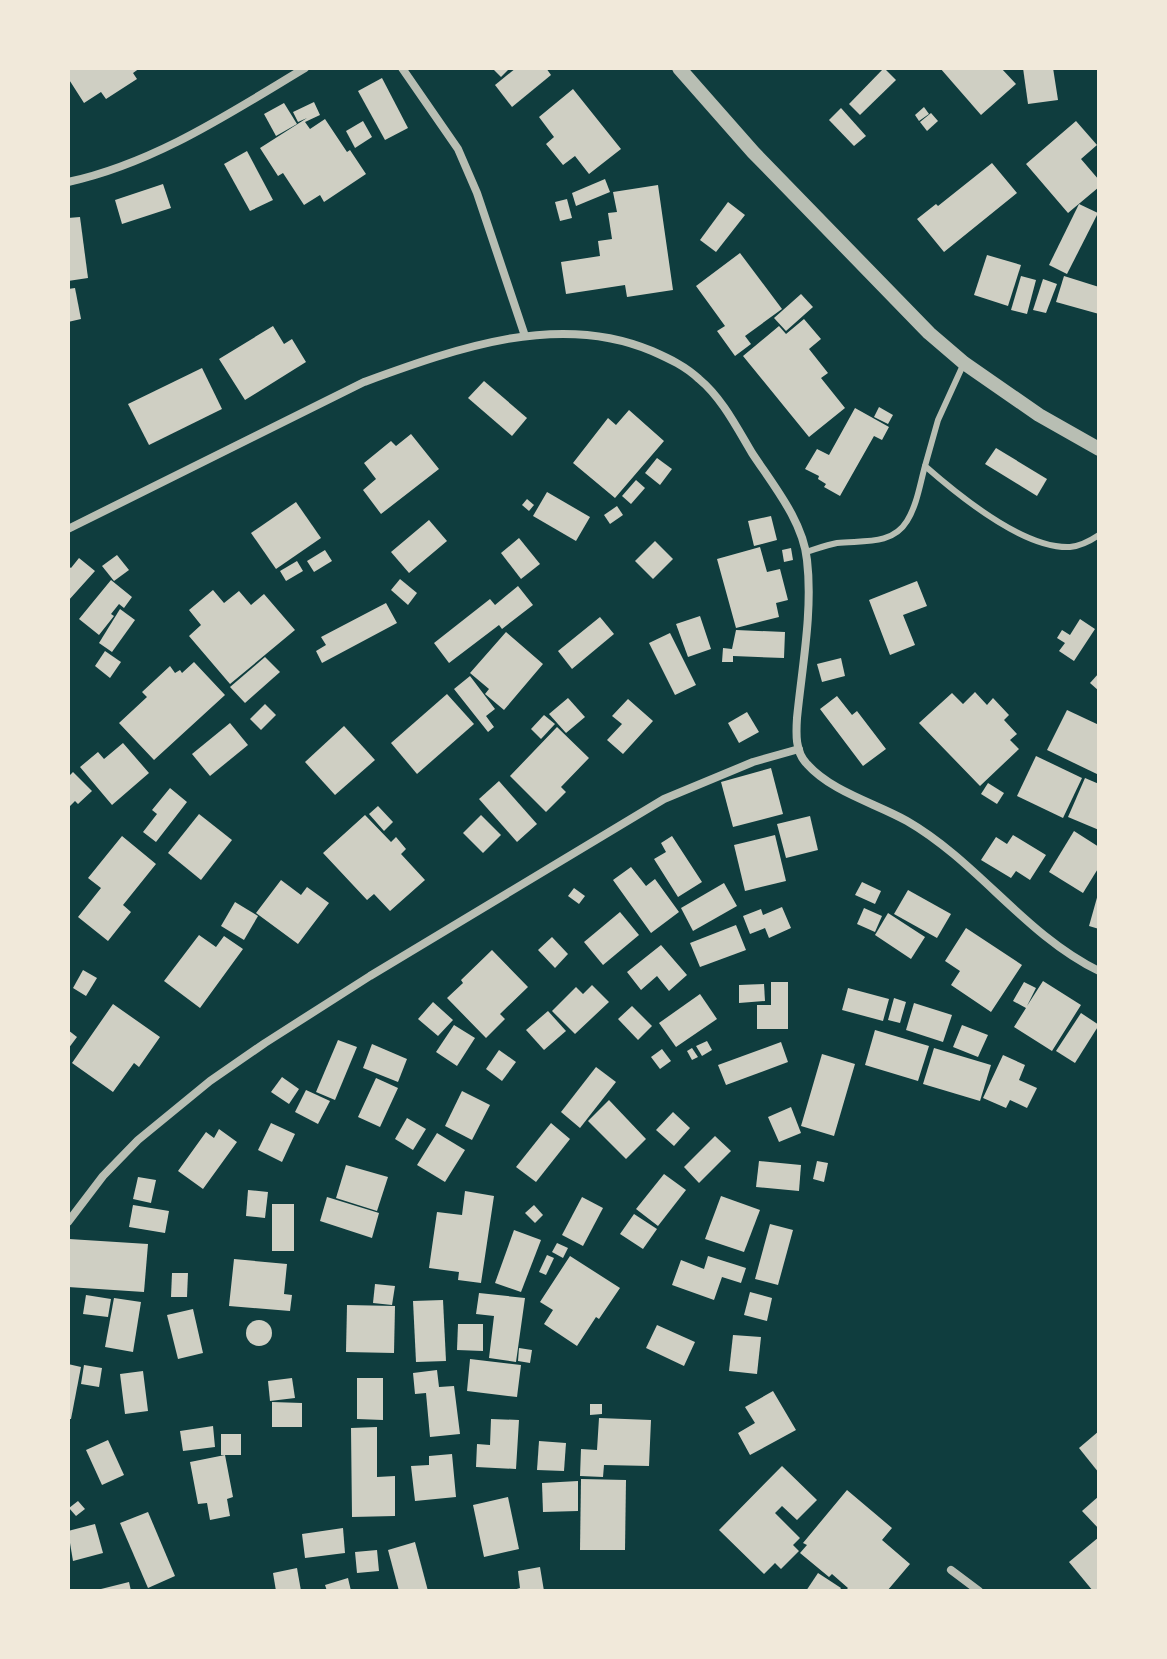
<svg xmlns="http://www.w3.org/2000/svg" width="1167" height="1659" font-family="'DejaVu Sans',sans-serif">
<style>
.building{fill:#cfcfc3}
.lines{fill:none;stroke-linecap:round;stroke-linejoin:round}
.service{stroke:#b8beb3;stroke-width:6}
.minor{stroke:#b8beb3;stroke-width:8}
.tertiary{stroke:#b8beb3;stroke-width:14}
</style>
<rect width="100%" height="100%" fill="#0f3d3e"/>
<!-- building -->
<g class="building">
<polygon points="68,68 140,68 133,73 137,79 106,99 101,92 84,103 68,78"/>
<polygon points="492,68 510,68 501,77"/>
<polygon points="516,68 546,68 551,75 512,107 495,85"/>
<polygon points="884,68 896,80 860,115 849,104"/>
<polygon points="940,68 1001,68 1016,84 981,115"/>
<polygon points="1023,68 1053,68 1058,100 1028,104"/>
<polygon points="382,78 408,128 385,140 358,91"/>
<polygon points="573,89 621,149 589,174 575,156 563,165 546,144 554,137 539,117"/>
<polygon points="314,102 320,115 305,122 310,129 325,119 347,152 350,150 366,174 324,202 320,195 304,205 283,173 278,176 260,148 307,118 298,122 293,112"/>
<polygon points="284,103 297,124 276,136 264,114"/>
<polygon points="924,107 929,114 919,121 915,115"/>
<polygon points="841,108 866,136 854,146 829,120"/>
<polygon points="931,113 938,121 927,131 920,122"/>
<polygon points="363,121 372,137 355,148 346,131"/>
<polygon points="1076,121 1097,145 1081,159 1099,180 1099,187 1068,213 1026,164"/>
<polygon points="247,151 273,200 250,211 224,164"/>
<polygon points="992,163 1017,193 944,252 917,219 936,204 938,206"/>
<polygon points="605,179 610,192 576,206 572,193"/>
<polygon points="163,184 171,208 122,224 115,200"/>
<polygon points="658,185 673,290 627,297 625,285 566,294 561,262 600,256 598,241 612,239 608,213 617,212 613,192"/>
<polygon points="567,199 572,218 560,221 555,202"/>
<polygon points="728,202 745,215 716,252 700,240"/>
<polygon points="1079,204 1098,213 1067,274 1049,265"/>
<polygon points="80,217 88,278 68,281 68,218"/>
<polygon points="740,253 782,309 745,336 751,344 735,356 717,331 725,326 696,286"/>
<polygon points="987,255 1021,265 1008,306 974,295"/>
<polygon points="1021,276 1036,280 1027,314 1011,310"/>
<polygon points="1064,276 1099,287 1099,314 1056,302"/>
<polygon points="1043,279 1057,284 1046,313 1033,310"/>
<polygon points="75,288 81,319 68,322 68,289"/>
<polygon points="801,294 813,307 786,331 774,318"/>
<polygon points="804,319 821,339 809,349 828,373 821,378 845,408 809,437 743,356 779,326 786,334"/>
<polygon points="273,326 284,344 292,339 306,362 245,400 219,359"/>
<polygon points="202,368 222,409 149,445 128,404"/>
<polygon points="484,381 527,418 512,436 468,398"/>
<polygon points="879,407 893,415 888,424 874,417"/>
<polygon points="855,408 889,427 882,440 874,436 840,496 824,487 826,484 818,479 819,476 805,469 817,449 829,455"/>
<polygon points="629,410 664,441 615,498 573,463 608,418 616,425"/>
<polygon points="411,434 439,469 381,514 363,490 376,479 364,463 391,441 396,446"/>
<polygon points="996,448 1047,479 1037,496 985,464"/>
<polygon points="657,458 672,469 660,485 645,473"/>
<polygon points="636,480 645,488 631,504 622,496"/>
<polygon points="547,492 590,517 576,541 533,516"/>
<polygon points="527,499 534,505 529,511 522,505"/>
<polygon points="296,502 321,538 276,569 251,533"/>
<polygon points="617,506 623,515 610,524 604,515"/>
<polygon points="771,516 777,540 754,546 748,521"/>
<polygon points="429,520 447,541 409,573 391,552"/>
<polygon points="519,538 540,564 521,579 501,553"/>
<polygon points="655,541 673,559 653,579 635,561"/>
<polygon points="760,547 767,572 780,569 788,600 776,603 779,617 736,628 717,559"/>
<polygon points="791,548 793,560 784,562 782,550"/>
<polygon points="325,550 332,561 314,572 307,561"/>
<polygon points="117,555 129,570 114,581 102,566"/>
<polygon points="79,558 95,571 68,601 68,566 71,568"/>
<polygon points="297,561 303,571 286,581 280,571"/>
<polygon points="400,579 417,593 408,605 391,590"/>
<polygon points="111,580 132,597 124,608 119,604 111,614 114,616 99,635 79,619"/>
<polygon points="917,581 927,606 903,615 915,645 890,655 869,600"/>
<polygon points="518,586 533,605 502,629 499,625 449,663 434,643 490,599 495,605"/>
<polygon points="213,590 224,603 239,591 251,605 264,594 295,630 230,684 189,636 201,625 189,610"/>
<polygon points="386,603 397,623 322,663 316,651 326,645 321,637"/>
<polygon points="120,609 135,620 112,652 99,643"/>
<polygon points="700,616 711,649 688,657 676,624"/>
<polygon points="600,617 614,634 572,669 558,651"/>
<polygon points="1080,619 1095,629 1074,661 1059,651 1065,643 1057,638 1062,630 1070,635"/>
<polygon points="736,630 785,632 784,658 733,656 733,662 722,662 723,648 732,649"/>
<polygon points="506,632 543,664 504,710 485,694 489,689 470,673"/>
<polygon points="670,633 696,685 675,695 649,643"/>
<polygon points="105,651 121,662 110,678 95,666"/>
<polygon points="265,657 280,672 245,703 230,687"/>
<polygon points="841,658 845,676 822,682 817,664"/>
<polygon points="194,662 225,695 154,760 119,723 147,697 142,692 170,666 175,673 180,670 182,673"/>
<polygon points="1099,673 1099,691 1090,683"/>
<polygon points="470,676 495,709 486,716 494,727 488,732 454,689"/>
<polygon points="975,692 987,705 993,698 1009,715 1004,720 1017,734 1010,740 1019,749 980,786 919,723 952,693 963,704"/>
<polygon points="447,694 474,724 417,774 391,743"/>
<polygon points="837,696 852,715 857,711 886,749 863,766 820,709"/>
<polygon points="568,698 585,717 566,733 549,714"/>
<polygon points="628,699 653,721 623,754 607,740 622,724 612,716"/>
<polygon points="265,704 276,715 261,730 250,719"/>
<polygon points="1067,710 1099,725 1099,775 1047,750"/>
<polygon points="747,712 759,732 739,743 728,723"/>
<polygon points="544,715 555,724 541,739 531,729"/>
<polygon points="230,723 248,745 210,776 192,754"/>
<polygon points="344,726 375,760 335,795 305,762"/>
<polygon points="557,727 589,758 561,787 566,792 546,812 510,776"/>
<polygon points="123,743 149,773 112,805 80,767 98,752 104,759"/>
<polygon points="1036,756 1082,778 1063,818 1017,796"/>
<polygon points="771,768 783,814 733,827 721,782"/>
<polygon points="73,772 92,791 78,804 75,801 68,808 68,777"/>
<polygon points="1085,778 1099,784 1099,830 1068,817"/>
<polygon points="499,781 537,824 517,842 479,799"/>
<polygon points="988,783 1004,793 997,804 981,794"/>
<polygon points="170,788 187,802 156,842 143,832 157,814 152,810"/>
<polygon points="378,806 393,822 384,831 369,814"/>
<polygon points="199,814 232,840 201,880 168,853"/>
<polygon points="365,815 391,842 396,837 406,849 401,854 425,880 390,911 374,894 367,900 323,853"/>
<polygon points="481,815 501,835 483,853 463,833"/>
<polygon points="810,816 818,850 786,858 777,824"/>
<polygon points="1074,831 1099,847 1099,867 1083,893 1049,872"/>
<polygon points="775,835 786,881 745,891 734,845"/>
<polygon points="1013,835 1046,855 1030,880 1016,871 1011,878 981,860 996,837 1007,844"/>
<polygon points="122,836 156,864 123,905 131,912 108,941 78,917 101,888 88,878"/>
<polygon points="672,836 702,882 678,897 654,859 666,852 661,843"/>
<polygon points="631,867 646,886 655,879 679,912 651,933 613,880"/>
<polygon points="281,880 301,895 307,887 329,903 298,944 256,913"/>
<polygon points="862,882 881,891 875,904 855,895"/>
<polygon points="724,883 737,906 693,931 681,908"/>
<polygon points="574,888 585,896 579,904 568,896"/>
<polygon points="908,890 951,914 937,938 894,914"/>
<polygon points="1098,894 1099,895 1099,929 1089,926"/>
<polygon points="235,902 258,916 244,940 221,926"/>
<polygon points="782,907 791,928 769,938 765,928 750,934 743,916 761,909 763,915"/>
<polygon points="864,908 882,916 875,932 857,924"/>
<polygon points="620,912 639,935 603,965 584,942"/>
<polygon points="888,913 925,937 911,959 875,935"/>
<polygon points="736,925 746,950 700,967 690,943"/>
<polygon points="966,928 1022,965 991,1012 951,985 960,971 945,961"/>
<polygon points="199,935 216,947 224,936 243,949 200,1008 164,981"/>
<polygon points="552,937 568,954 555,968 538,950"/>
<polygon points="661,945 687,975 669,991 657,976 641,990 627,972"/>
<polygon points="492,950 528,987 500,1014 505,1019 486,1038 447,998 463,983 461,980"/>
<polygon points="83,970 97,978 86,996 73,988"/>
<polygon points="1043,981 1081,1005 1052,1051 1014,1027 1026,1008 1013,1001 1024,982 1036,988 1027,1006"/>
<polygon points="771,982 788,982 788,1029 757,1029 757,1005 771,1005"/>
<polygon points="764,984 765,1001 739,1003 739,985"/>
<polygon points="592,985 609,1002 575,1034 552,1011 576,987 583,994"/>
<polygon points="848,988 889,999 883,1021 842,1010"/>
<polygon points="700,994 717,1019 676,1047 659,1023"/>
<polygon points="894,998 906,1002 900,1023 888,1020"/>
<polygon points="433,1002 453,1020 438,1036 418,1019"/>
<polygon points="914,1003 952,1015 943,1042 906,1030"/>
<polygon points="113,1004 160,1037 139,1067 134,1063 113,1092 72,1063"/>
<polygon points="632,1006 652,1026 638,1040 618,1019"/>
<polygon points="548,1011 566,1031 544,1050 526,1030"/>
<polygon points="1081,1013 1099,1025 1075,1063 1056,1051"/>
<polygon points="454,1025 475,1038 457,1066 436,1052"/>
<polygon points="962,1025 988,1035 978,1057 953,1047"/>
<polygon points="68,1030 77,1037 68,1049"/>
<polygon points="875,1030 929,1046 918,1081 865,1065"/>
<polygon points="338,1040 357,1047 335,1100 316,1092"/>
<polygon points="707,1041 712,1050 702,1056 696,1046"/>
<polygon points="781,1042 788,1062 726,1085 718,1065"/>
<polygon points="372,1044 407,1059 398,1082 363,1068"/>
<polygon points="692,1048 698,1057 692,1060 687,1051"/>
<polygon points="934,1048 991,1065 980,1101 923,1084"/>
<polygon points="662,1049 671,1061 660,1069 651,1057"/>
<polygon points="499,1050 516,1062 502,1081 486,1069"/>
<polygon points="822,1054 855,1064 834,1136 801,1126"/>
<polygon points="1003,1055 1025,1065 1019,1080 1037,1088 1027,1108 1010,1100 1006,1108 983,1098"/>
<polygon points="596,1067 616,1082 580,1128 561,1112"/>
<polygon points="282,1077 299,1089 289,1104 271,1092"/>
<polygon points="376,1078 398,1088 380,1127 358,1117"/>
<polygon points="306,1090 330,1101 318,1124 295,1112"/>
<polygon points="462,1091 490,1105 472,1140 445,1126"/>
<polygon points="609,1100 646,1139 626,1159 588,1121"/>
<polygon points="791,1107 801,1133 779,1142 768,1117"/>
<polygon points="673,1112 690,1128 674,1146 656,1130"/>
<polygon points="407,1118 426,1129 413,1150 395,1139"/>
<polygon points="271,1123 295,1134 282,1162 258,1150"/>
<polygon points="551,1123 570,1139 536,1182 516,1167"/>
<polygon points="219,1129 237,1142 203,1189 178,1171 206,1132 214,1138"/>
<polygon points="437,1133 465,1150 445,1182 417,1165"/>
<polygon points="715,1136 731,1151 699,1183 684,1167"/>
<polygon points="759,1161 801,1165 799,1191 756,1187"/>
<polygon points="817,1161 828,1163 824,1182 813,1179"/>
<polygon points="346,1165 388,1177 377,1211 336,1198"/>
<polygon points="664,1174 686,1190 658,1226 636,1209"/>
<polygon points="138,1177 156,1180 151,1203 133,1199"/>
<polygon points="248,1190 268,1192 265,1218 246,1216"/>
<polygon points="465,1191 494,1196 481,1283 458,1280 459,1272 429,1268 437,1212 462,1215"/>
<polygon points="721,1196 760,1210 744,1252 705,1239"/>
<polygon points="327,1197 379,1213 372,1238 320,1221"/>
<polygon points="582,1197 603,1208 583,1246 562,1235"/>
<rect x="272" y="1204" width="22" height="47"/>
<polygon points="133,1205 169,1211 165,1233 129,1227"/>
<polygon points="534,1205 543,1215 535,1223 525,1213"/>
<polygon points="634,1214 657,1229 643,1249 620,1234"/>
<polygon points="770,1224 793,1230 778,1285 755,1279"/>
<polygon points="514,1230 541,1240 521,1292 495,1283"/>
<polygon points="69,1239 148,1244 144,1292 68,1287"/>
<polygon points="557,1243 568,1248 563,1258 552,1252"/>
<polygon points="547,1255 554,1258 546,1275 539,1272"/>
<polygon points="570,1256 620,1288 599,1319 596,1317 577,1346 544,1324 553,1310 540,1302"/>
<polygon points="708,1256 746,1268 741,1283 722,1277 714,1300 672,1285 681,1260 704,1269"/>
<polygon points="234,1259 287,1264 284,1294 292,1295 290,1311 229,1306"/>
<polygon points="172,1273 188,1273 187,1297 171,1297"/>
<polygon points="375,1284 395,1286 392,1305 373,1303"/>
<polygon points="750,1292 772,1298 767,1321 744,1315"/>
<polygon points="479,1293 525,1298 516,1362 489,1358 494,1316 476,1314"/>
<polygon points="86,1295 111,1299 108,1317 83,1314"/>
<polygon points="114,1298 141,1302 133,1352 105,1347"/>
<polygon points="443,1300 446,1361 416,1362 413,1301"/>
<polygon points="347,1305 395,1306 394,1353 346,1352"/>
<polygon points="193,1309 203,1353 178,1359 167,1315"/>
<circle cx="259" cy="1333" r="13"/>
<polygon points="458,1324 483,1324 483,1351 457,1350"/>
<polygon points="657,1325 695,1342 684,1366 646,1348"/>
<polygon points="733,1335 761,1337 757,1374 729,1371"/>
<polygon points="519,1348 532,1350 530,1363 518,1361"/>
<polygon points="470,1359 521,1365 517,1397 467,1391"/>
<polygon points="68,1364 81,1367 71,1419 68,1419"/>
<polygon points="84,1365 102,1368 99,1387 81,1384"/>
<polygon points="437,1370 439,1387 454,1386 460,1434 430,1437 426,1393 415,1394 413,1373"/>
<polygon points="143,1371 148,1411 125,1414 120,1374"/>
<polygon points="292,1378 295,1398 270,1401 268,1381"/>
<polygon points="357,1378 383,1378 383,1420 357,1419"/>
<polygon points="773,1391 796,1430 750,1455 738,1433 755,1423 745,1407"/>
<polygon points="272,1402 302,1403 302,1427 272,1427"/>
<polygon points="590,1404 602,1404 602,1414 590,1415"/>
<polygon points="599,1418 651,1420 649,1466 604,1465 603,1477 580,1476 581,1449 597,1450"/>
<polygon points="491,1419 519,1420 516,1469 476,1467 477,1444 490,1445"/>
<polygon points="213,1426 215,1447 183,1451 180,1431"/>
<polygon points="377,1427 377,1477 395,1476 395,1516 352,1517 351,1428"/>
<polygon points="1099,1431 1099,1473 1079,1448"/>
<rect x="221" y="1434" width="20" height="21"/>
<polygon points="108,1440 124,1475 102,1485 86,1450"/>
<polygon points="539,1441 566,1443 564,1471 537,1470"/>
<polygon points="452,1454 456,1497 415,1501 411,1466 429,1465 429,1456"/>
<polygon points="225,1455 233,1497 227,1499 230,1516 210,1520 207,1503 198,1504 190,1462"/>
<polygon points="782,1466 817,1500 797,1520 782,1506 775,1513 800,1538 793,1545 799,1551 781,1569 775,1563 764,1574 719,1530"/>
<polygon points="581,1479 626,1480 625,1550 580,1550"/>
<polygon points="578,1481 578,1511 543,1512 542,1483"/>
<polygon points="847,1490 892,1528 882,1540 910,1564 887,1591 845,1591 848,1588 832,1574 829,1577 800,1553 807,1545 803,1543"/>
<polygon points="1099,1496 1099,1529 1082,1511"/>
<polygon points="508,1497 519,1549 484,1557 473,1505"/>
<polygon points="78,1501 85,1509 76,1516 69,1508"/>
<polygon points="148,1512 175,1576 148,1588 120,1523"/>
<polygon points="95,1524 103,1553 73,1561 68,1531"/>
<polygon points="343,1528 345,1553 305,1558 302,1534"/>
<polygon points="1099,1537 1099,1591 1093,1591 1069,1562"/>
<polygon points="415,1542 428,1591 399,1591 388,1550"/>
<polygon points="377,1550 379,1571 357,1573 355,1552"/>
<polygon points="540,1567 544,1591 510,1591 520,1588 518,1571"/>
<polygon points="297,1568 301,1591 276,1591 273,1573"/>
<polygon points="818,1573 841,1588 839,1591 806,1591"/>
<polygon points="348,1578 351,1591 327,1591 325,1585"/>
<polygon points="129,1582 131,1591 97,1591 97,1590"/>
</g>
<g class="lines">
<!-- service -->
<g class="service">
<path d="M 964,363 L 938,420 L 925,466 C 958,495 1024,549 1070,547 C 1081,546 1090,541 1099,535"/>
<path d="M 806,552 C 816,549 826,545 837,543 C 861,540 892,546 907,521 C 917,505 920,484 925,466"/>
</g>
<!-- minor -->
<g class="minor">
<polyline points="402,68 458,149 477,193 525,336"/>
<path d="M 68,182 C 155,163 230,113 305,68"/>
<path d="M 68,529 L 364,382 C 455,349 558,311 652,351 C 670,359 685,366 699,379 C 722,398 737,428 752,453 C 773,485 803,521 807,560 C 813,611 802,667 797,718 C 796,733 795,752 807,764 C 832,792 875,803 907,821 C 978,862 1025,935 1099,971"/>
<polyline points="68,1222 103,1176 138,1140 210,1081 265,1043 370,976 664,799 753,762 799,749"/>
<polyline points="951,1570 979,1591"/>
</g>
<!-- tertiary -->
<polyline class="tertiary" points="679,68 753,152 929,333 964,363 1039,415 1099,449"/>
</g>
<!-- border -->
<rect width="1167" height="1659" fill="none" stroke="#f1e9da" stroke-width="140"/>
</svg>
